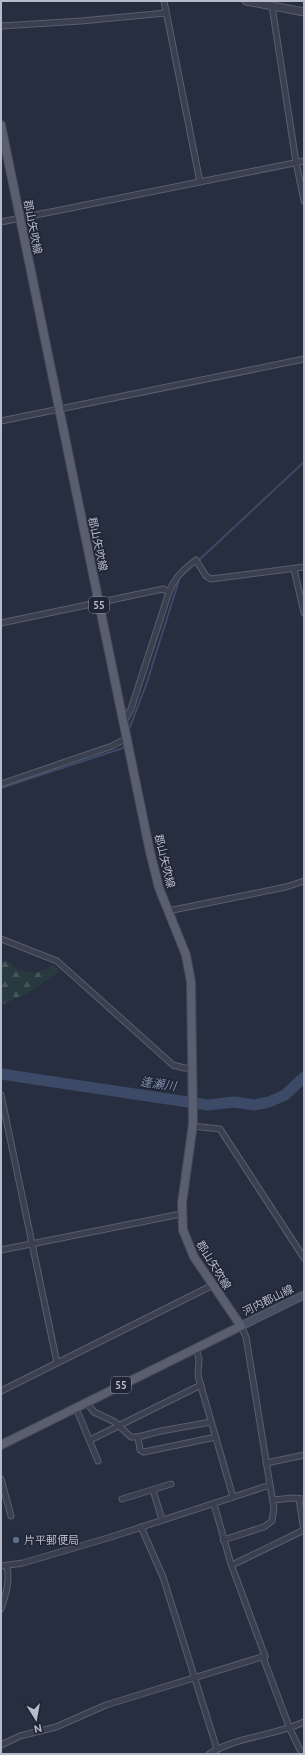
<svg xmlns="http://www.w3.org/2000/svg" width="305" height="1755" font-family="Ubuntu,'Noto Sans JP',sans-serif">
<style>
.forest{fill:url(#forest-firs)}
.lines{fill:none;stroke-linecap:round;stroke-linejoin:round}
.stream{stroke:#3d4a67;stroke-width:2}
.river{stroke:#3d4a67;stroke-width:11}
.minor-casing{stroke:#585e6d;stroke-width:7}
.tertiary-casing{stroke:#585e6d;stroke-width:9}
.secondary-casing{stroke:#585e6d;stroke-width:9}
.primary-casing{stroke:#444958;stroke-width:10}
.minor{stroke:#3a404f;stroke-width:5}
.tertiary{stroke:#3a404f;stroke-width:7}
.secondary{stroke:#494f62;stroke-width:7}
.primary{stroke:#595f6f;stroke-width:8}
.service-dot{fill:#5c6f8a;stroke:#1f2534;stroke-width:1.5}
.labels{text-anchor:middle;stroke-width:3;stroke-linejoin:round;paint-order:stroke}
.shield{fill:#1f2534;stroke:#898f9d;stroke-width:1}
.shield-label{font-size:10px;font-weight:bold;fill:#b7bcca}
.street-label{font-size:11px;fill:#b7bcca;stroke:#1f2534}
.poi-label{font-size:11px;fill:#b7bcca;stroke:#1f2534;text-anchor:start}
.water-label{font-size:12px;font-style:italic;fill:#808eb0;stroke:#1f2534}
</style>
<defs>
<pattern id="forest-firs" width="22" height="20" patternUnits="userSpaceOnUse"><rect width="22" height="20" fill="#283a40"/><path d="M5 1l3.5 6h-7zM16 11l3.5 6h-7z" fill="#45555a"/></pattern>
</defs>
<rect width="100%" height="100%" fill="#262e3f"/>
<!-- forest -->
<polygon class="forest" points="1,961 8,961 18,970 36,973 52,966 58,968 57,973 26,994 1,1005"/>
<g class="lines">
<!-- stream -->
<g class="stream">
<polyline points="198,561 304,462"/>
<polyline points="128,732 146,685 180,577 190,568"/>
<polyline points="1,788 123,748 125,742"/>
</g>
<!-- river -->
<polyline class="river" points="1,1074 208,1105 235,1102 254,1105 269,1102 285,1095 304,1077"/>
<defs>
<g id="minor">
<polyline points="164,1 200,182"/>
<polyline points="272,6 296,162 304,201"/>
<polyline points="1,26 81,21 166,13"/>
<polyline points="1,222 304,161"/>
<polyline points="1,421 304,359"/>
<polyline points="294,569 304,613"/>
<polyline points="1,623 163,589 169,592"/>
<path d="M 124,722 L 131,709 L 169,592 C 175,577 184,569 196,560 L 206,576 L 211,579 L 304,567"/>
<polyline points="1,784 112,746 127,738"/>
<polyline points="168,911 286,887 304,881"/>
<polyline points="1,939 57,961 173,1065 184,1068 193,1068"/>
<polyline points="1,1095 57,1363"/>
<polyline points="192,1126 220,1129 304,1258"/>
<polyline points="1,1250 181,1214"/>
<polyline points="196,1348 199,1359 198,1376 233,1497"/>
<polyline points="1,1391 213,1285"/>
<polyline points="87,1403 94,1412 115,1422 131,1437 138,1437 161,1431 211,1422"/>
<polyline points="76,1408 98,1461"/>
<polyline points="138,1437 140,1450 144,1452 216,1437"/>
<polyline points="90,1440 201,1385"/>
<polyline points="266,1463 304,1455"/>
<polyline points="1,1479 11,1516"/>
<polyline points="153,1490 162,1520"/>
<polyline points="122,1499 171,1484"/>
<polyline points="299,1499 304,1531"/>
<polyline points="273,1500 293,1498 304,1499"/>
<polyline points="214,1504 231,1564 265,1656 264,1660 290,1729 302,1754"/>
<polyline points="141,1527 163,1577 217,1749"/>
<polyline points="223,1540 264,1527 272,1521 274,1508 270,1485"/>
<polyline points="232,1565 304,1530"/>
<polyline points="1,1566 23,1563 111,1537 270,1485 246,1337 241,1326"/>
<path d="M 1,1609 C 6,1594 10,1582 7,1566"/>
<polyline points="1,1745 20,1736 56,1727 106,1705 265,1656"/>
<path d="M 209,1754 C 238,1736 274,1736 304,1722"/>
</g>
<polyline id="tertiary" points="246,1 304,12"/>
<polyline id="secondary" points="241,1326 304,1295"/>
<polyline id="primary" points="1,125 150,852 159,888 186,955 191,982 193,1124 182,1203 183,1230 194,1257 241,1326 1,1445"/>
</defs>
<!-- minor casing -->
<use href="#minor" class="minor-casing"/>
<!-- tertiary casing -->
<use href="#tertiary" class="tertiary-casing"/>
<!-- secondary casing -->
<use href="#secondary" class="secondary-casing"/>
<!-- primary casing -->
<use href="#primary" class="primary-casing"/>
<!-- minor -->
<use href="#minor" class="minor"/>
<!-- tertiary -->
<use href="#tertiary" class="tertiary"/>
<!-- secondary -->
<use href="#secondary" class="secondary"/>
<!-- primary -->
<use href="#primary" class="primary"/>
</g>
<!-- markers -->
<circle class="service-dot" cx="16" cy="1540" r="4"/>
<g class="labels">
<!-- shield labels -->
<g class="shield">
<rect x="89" y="597" width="20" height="16" rx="3"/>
<rect x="111" y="1377" width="20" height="16" rx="3"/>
</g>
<g class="shield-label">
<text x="99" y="609">55</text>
<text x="121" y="1389">55</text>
</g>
<!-- street labels -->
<g class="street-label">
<text transform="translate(33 227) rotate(79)" y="4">郡山矢吹線</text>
<text transform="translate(98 544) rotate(78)" y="4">郡山矢吹線</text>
<text transform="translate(165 861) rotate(76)" y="4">郡山矢吹線</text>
<text transform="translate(214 1265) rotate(58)" y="4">郡山矢吹線</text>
<text transform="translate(268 1300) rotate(-26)" y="4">河内郡山線</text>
</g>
<!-- poi labels -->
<g class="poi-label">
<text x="24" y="1544">片平郵便局</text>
</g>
<!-- water labels -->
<g class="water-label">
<text transform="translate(158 1084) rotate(8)" y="4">逢瀬川</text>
</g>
</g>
<!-- border -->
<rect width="305" height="1755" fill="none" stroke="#b7bcca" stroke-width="4"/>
<!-- north arrow -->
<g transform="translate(36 1719) rotate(169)" stroke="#1f2534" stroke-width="3" paint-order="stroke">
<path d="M0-3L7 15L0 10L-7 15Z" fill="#b7bcca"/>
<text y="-6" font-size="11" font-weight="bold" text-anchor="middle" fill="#b7bcca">N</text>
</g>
</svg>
